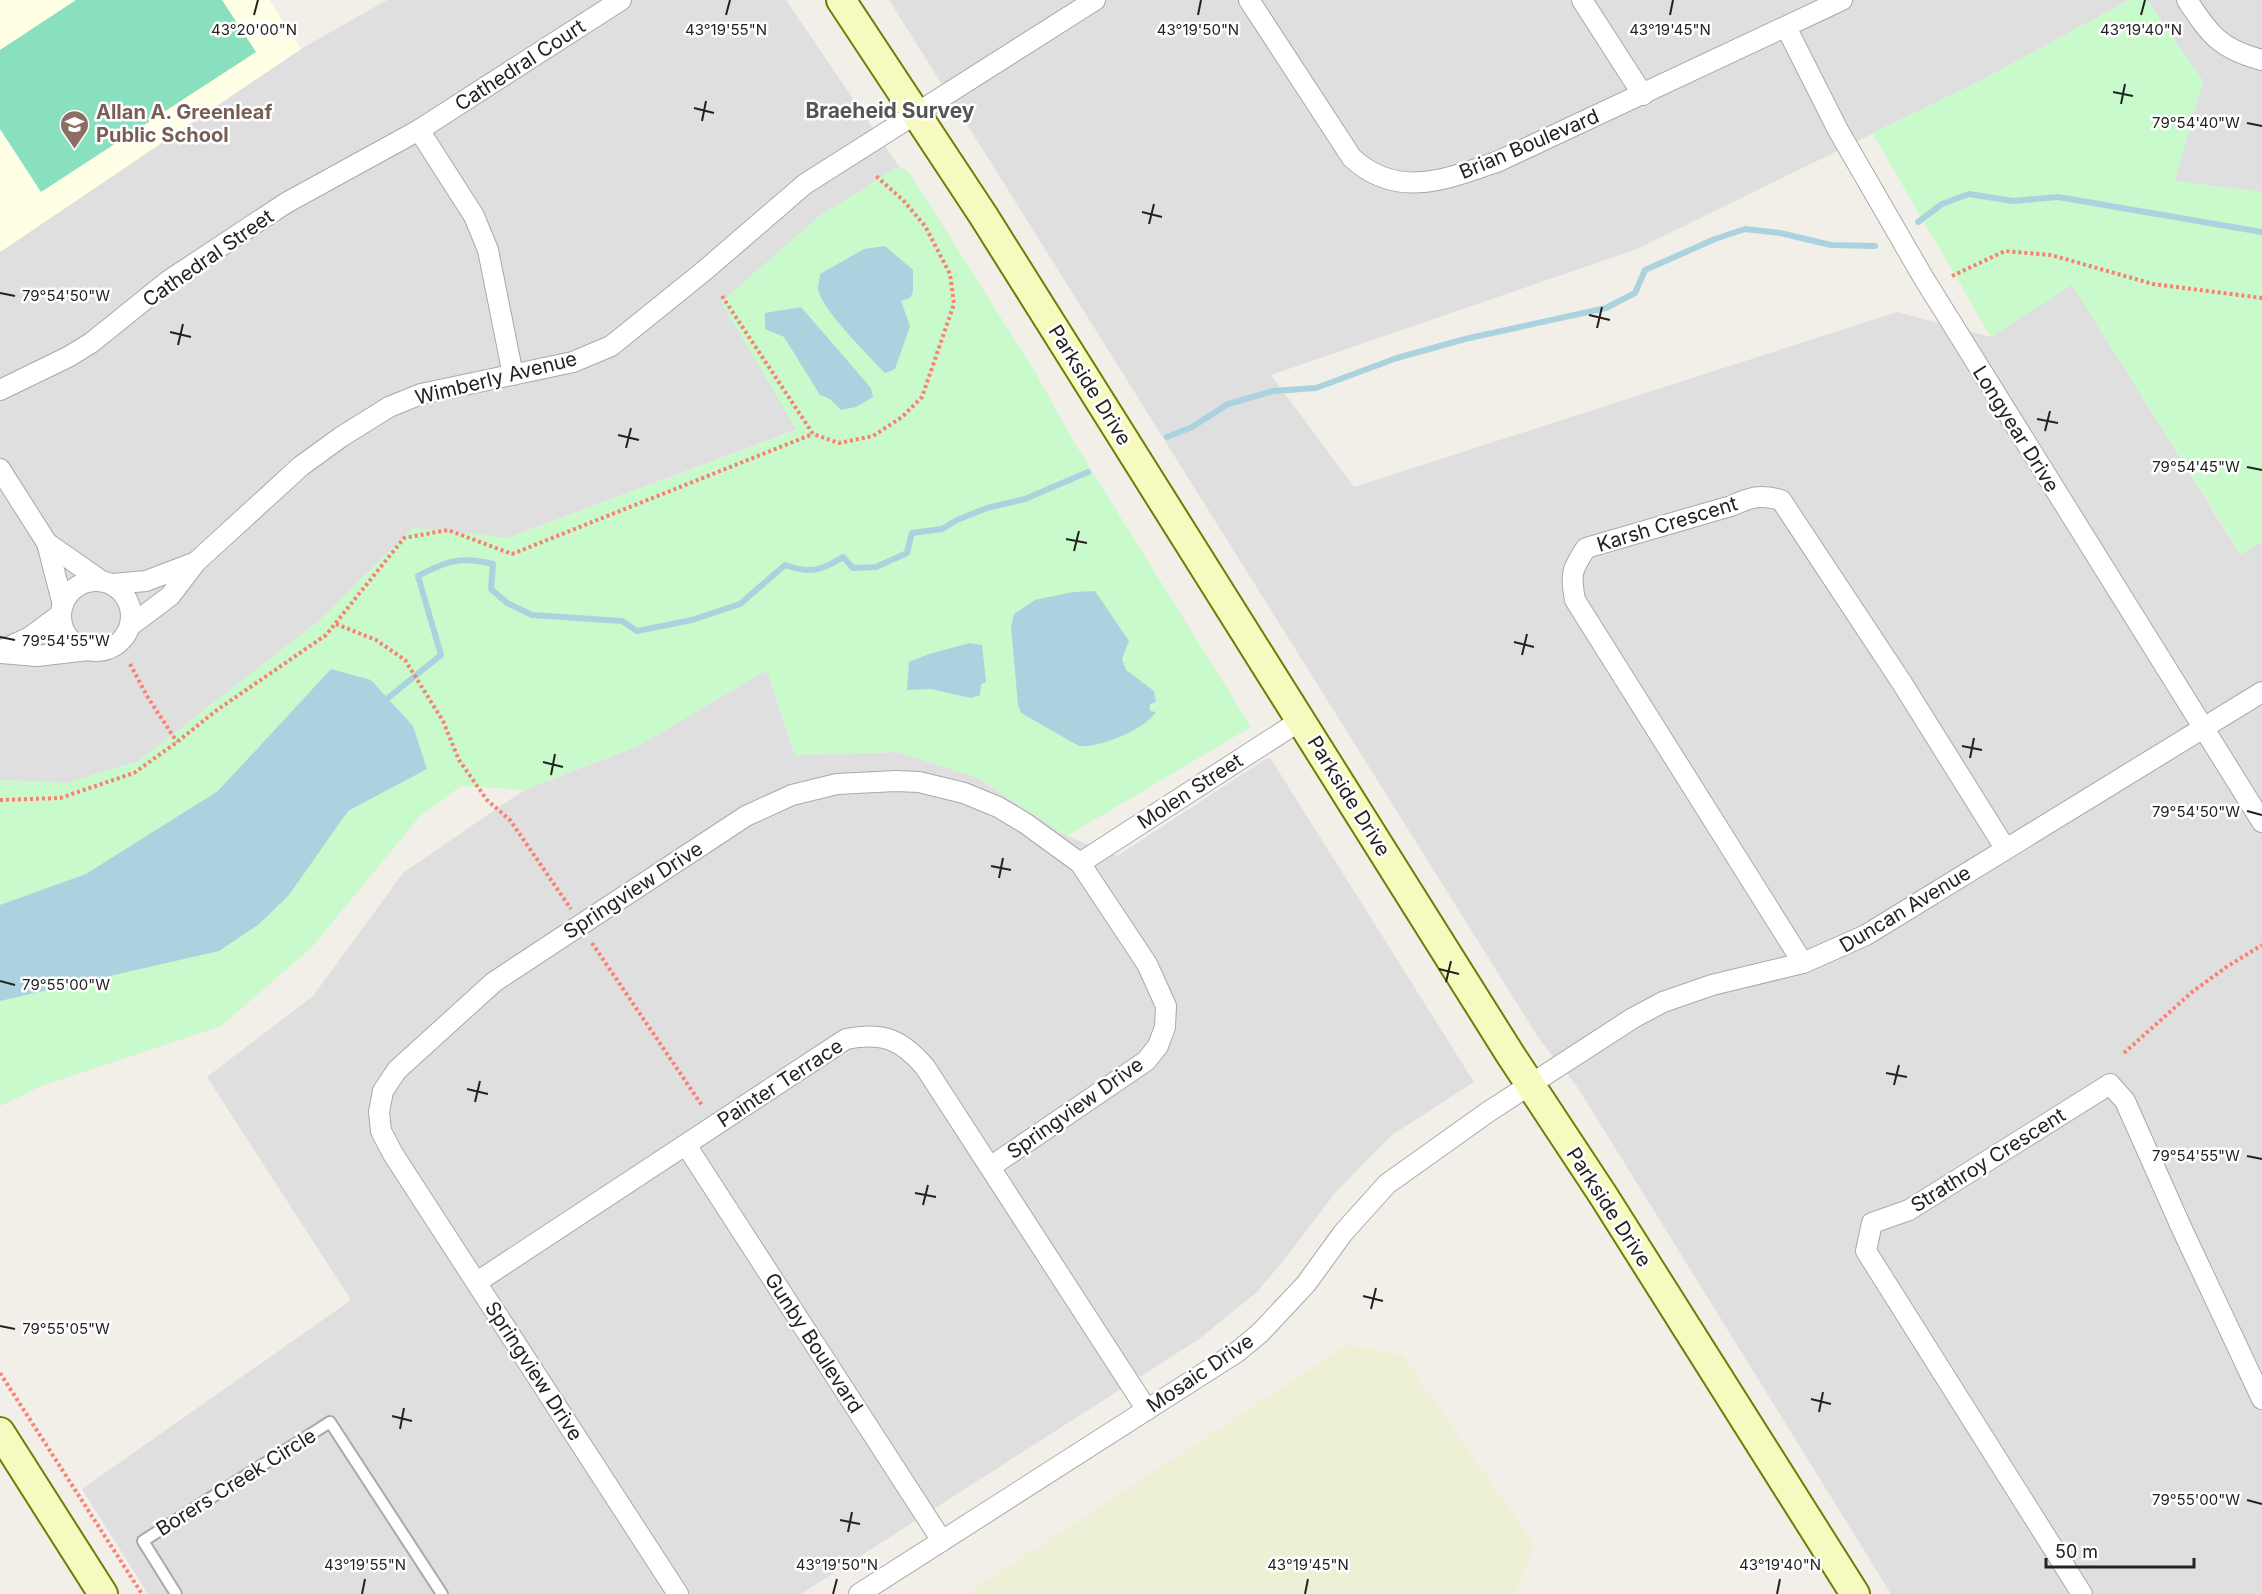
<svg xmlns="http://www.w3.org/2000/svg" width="2262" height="1594" font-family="Inter,sans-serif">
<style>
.residential{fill:#e0dfdf}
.education{fill:#ffffe5}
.farmland{fill:#eef0d5}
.park{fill:#c8facc}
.pitch{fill:#88e0be}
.water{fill:#aad3df}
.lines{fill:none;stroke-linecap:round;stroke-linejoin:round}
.stream{stroke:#aad3df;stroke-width:6}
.service-casing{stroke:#a9a9a9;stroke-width:14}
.minor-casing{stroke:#a9a9a9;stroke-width:22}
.secondary-casing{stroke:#707d05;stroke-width:32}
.path{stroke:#fa8072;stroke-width:4;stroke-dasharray:3 3;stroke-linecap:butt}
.service{stroke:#fff;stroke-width:10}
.minor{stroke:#fff;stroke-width:20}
.secondary{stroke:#f7fabf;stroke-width:28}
.ticks{fill:none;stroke:#222;stroke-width:2}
.labels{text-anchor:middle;stroke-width:5;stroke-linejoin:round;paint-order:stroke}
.street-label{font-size:20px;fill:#222;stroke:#fff}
.education-label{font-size:20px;font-weight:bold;fill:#785e54;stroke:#fff;text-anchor:start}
.neighbourhood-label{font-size:21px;font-weight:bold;fill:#555;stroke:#fff}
.ticks-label{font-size:15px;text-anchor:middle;fill:#222;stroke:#fff;stroke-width:5;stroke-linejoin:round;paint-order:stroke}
</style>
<rect width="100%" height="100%" fill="#f2efe9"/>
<!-- residential -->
<g class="residential">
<polygon points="387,0 786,0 900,168 894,169 817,218 798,429 507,538 413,528 320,620 139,761 67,783 0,780 0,252 301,49"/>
<polygon points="889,0 2129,0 1980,81 1637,249 1271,375 1354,487 1897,312 1991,337 2072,284 2240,554 2262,541 2262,1594 1891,1594 1578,1088 1540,1040"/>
<polygon points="2147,0 2262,0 2262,192 2174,181 2203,81"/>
<polygon points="767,670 795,755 897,752 976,777 1067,836 1117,856 1267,758 1271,759 1474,1082 1392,1135 1378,1149 1335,1193 1284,1260 1257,1292 1199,1339 801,1594 148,1594 82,1489 351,1300 207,1077 313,996 403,873 524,790 638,746"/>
</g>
<!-- education -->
<polygon class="education" points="0,0 269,0 301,49 0,252"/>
<!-- farmland -->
<polygon class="farmland" points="1347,1345 1403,1355 1534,1545 1516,1594 966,1594"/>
<!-- park -->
<g class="park">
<polygon points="2129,0 2147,0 2203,81 2175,181 2262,192 2262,541 2241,554 2072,285 1991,337 1872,133 1980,81"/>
<polygon points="900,168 906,170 911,175 1034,370 1074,442 1251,727 1067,836 976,777 897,752 795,755 767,670 638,746 524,790 461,786 419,817 313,946 221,1026 41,1086 0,1106 0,780 67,783 139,761 320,620 413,528 507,538 797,430 721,302 817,218 894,169"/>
</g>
<!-- pitch -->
<polygon class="pitch" points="76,0 222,0 256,52 41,192 0,129 0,50"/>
<!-- water -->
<g class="water">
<path d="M 885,246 L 913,270 L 913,292 L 910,298 L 901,301 L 910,326 L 895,369 L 885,373 C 870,357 819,307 818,288 C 818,284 820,278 820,274 L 864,249 Z"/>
<polygon points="801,307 871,388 873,397 856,407 841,410 830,399 820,395 784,337 765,329 765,313"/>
<path d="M 1095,591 L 1129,641 L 1122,659 L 1126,670 L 1154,691 L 1156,702 L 1150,704 L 1150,711 L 1156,712 C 1144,730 1100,748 1079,746 L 1021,713 L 1018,705 L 1011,627 L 1014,614 L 1035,600 L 1073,592 Z"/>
<polygon points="970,643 982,645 986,682 981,684 980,695 971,698 931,689 907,690 909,662 929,654"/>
<polygon points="331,669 371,680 413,726 427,769 348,811 289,895 258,925 219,951 0,1001 0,905 86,874 218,791"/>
</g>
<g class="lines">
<!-- stream -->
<g class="stream">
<polyline points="1918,222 1942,204 1969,194 2013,201 2058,197 2262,232"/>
<polyline points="1167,437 1192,427 1228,404 1273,391 1316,388 1397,358 1465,339 1606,308 1635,293 1645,270 1715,239 1745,229 1780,233 1831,245 1875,246"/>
<path d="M 388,698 L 441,655 L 418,576 C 447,561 460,556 493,564 L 491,589 L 507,603 L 532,615 L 622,621 L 637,631 L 692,620 L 740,604 L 785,565 C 810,574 821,571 843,557 L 853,568 L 876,567 L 907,553 L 912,533 L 942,529 L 957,520 L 987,508 L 1025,499 L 1088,472"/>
</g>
<defs>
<polyline id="service" points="176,1594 143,1541 330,1422 442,1594"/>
<g id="minor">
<path d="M 1249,0 L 1352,158 C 1398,200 1447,179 1499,161 L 1842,0"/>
<polyline points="1582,0 1643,95"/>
<path d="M 2187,0 C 2210,35 2220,49 2262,60"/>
<polyline points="1786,27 1838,130 1923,277 2262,822"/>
<polyline points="419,130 474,216 488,250 513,375"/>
<polyline points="0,390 68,357 91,343 168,281 286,203 419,130 621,0"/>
<polyline points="0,469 47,543 63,605"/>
<polyline points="47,543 100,580"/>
<circle cx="96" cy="616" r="35"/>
<polyline points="112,584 146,581 196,562"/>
<polyline points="130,626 170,596 196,562 301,466 341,437 389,407 421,394 573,362 611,346 704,271 805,184 1095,0"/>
<polyline points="0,651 30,637 61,614"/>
<polyline points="0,653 37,656 88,650"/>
<polyline points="1080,863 1301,720"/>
<path d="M 1803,963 L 1575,600 C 1570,574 1572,569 1586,548 L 1731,506 C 1751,497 1760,494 1781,500 L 1902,683 L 2005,848"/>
<polyline points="686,1145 942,1541"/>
<path d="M 477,1282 L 846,1039 C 883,1032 901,1039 925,1067 L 1147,1410"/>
<polyline points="678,1594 393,1154 381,1131 379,1112 383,1091 397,1070 494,982 746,816 792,795 837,784 896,781 919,782 964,793 998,807 1025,823 1080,863 1147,964 1166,1006 1165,1027 1158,1046 1146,1061 990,1167"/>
<polyline points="859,1594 1237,1352 1260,1333 1306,1284 1343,1233 1387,1184 1488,1112 1633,1018 1663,1002 1712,985 1803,963 1866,935 2262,692"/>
<polyline points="2082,1594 1866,1251 1872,1223 1909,1210 2110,1084 2125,1101 2182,1229 2262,1399"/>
</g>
<g id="secondary">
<polyline points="841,0 983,215 1510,1054 1603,1195 1855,1594"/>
<polyline points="0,1432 103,1594"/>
</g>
</defs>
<!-- service casing -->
<use href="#service" class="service-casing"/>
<!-- minor casing -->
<use href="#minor" class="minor-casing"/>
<!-- secondary casing -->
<use href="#secondary" class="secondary-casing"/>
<!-- path -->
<g class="path">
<polyline points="1952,276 2005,251 2051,255 2153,284 2262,298"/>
<polyline points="722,296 813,434 839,443 873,436 902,417 922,397 954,304 950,274 925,226 903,200 876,176"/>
<polyline points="336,624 376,640 405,660 443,721 459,760 487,800 510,820 571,909"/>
<polyline points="130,664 147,696 177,742"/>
<polyline points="0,800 60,798 134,773 177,742 217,710 326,635 404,538 448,530 512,554 813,434"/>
<polyline points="592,943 703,1107"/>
<polyline points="2124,1053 2192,992 2228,966 2262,945"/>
<polyline points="0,1373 142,1594"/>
</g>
<!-- service -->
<use href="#service" class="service"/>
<!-- minor -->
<use href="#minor" class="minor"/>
<!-- secondary -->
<use href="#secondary" class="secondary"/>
</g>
<!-- ticks -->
<path class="ticks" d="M 254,15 L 258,0M 726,15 L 730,0M 1198,15 L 1201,0M 1670,15 L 1673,0M 2141,15 L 2145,0M 2113,92 L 2133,96M 2121,104 L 2125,84M 694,108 L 714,113M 702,121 L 706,101M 2247,123 L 2262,126M 1142,212 L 1162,217M 1149,224 L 1154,204M 0,293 L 15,296M 1589,315 L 1610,320M 1597,328 L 1602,307M 170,332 L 191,337M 178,345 L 183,324M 2037,419 L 2058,423M 2045,431 L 2050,411M 618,435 L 639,440M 626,448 L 631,428M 2247,467 L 2262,470M 1066,539 L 1087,543M 1074,551 L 1079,531M 0,637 L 15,640M 1514,642 L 1534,647M 1522,655 L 1527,634M 1962,746 L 1982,750M 1970,758 L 1974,738M 543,762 L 563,767M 551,775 L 555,754M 2247,811 L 2262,815M 991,866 L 1011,870M 999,878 L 1003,858M 1439,969 L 1459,974M 0,981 L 15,985M 1446,982 L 1451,961M 1886,1073 L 1907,1077M 1894,1085 L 1899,1065M 467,1089 L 488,1094M 475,1102 L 480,1081M 2247,1156 L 2262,1159M 915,1193 L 936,1197M 923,1205 L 928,1185M 1363,1296 L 1383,1301M 1371,1309 L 1376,1288M 0,1326 L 15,1329M 1811,1399 L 1831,1404M 1819,1412 L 1823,1392M 392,1416 L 412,1421M 400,1429 L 404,1408M 2247,1500 L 2262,1504M 840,1520 L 860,1524M 848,1532 L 852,1512M 362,1594 L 365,1579M 833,1594 L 837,1579M 1305,1594 L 1308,1579M 1777,1594 L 1780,1579"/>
<!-- icons -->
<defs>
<symbol id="school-pin" viewBox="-11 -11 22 30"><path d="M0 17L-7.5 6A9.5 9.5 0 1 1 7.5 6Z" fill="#8d6e63" stroke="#fff"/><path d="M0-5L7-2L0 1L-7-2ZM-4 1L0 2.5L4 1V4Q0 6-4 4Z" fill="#fff"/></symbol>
</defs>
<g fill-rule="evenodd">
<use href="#school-pin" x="58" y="108" width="33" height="45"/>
</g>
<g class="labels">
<!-- street labels -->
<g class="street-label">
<text transform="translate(520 65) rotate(-33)" y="7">Cathedral Court</text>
<text transform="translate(1529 144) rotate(-23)" y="7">Brian Boulevard</text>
<text transform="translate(208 258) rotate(-35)" y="7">Cathedral Street</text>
<text transform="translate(496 378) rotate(-14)" y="7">Wimberly Avenue</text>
<text transform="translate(1090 385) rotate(58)" y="7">Parkside Drive</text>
<text transform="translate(2016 429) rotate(58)" y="7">Longyear Drive</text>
<text transform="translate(1667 524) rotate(-17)" y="7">Karsh Crescent</text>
<text transform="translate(1190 791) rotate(-33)" y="7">Molen Street</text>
<text transform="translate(1349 796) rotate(58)" y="7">Parkside Drive</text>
<text transform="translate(633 890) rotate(-33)" y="7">Springview Drive</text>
<text transform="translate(1905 909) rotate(-31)" y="7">Duncan Avenue</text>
<text transform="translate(780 1083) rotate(-33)" y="7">Painter Terrace</text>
<text transform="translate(1075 1108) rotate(-35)" y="7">Springview Drive</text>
<text transform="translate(1988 1160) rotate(-32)" y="7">Strathroy Crescent</text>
<text transform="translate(1609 1207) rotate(57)" y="7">Parkside Drive</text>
<text transform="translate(814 1343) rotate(57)" y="7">Gunby Boulevard</text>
<text transform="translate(534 1371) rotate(57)" y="7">Springview Drive</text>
<text transform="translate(1200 1373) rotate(-34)" y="7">Mosaic Drive</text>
<text transform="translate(236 1482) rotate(-32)" y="7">Borers Creek Circle</text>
</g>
<!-- education labels -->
<g class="education-label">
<text x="96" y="119">Allan A. Greenleaf<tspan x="96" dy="23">Public School</tspan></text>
</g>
<!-- neighbourhood labels -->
<g class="neighbourhood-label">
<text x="890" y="118">Braeheid Survey</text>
</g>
</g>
<g class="ticks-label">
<text x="254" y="35">43°20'00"N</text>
<text x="726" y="35">43°19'55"N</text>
<text x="1198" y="35">43°19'50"N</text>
<text x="1670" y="35">43°19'45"N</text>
<text x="2141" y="35">43°19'40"N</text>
<text x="2196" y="128">79°54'40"W</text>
<text x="66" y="301">79°54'50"W</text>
<text x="2196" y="472">79°54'45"W</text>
<text x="66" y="646">79°54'55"W</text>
<text x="2196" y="817">79°54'50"W</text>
<text x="66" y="990">79°55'00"W</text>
<text x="2196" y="1161">79°54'55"W</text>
<text x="66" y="1334">79°55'05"W</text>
<text x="2196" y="1505">79°55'00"W</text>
<text x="365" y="1570">43°19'55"N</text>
<text x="837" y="1570">43°19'50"N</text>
<text x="1308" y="1570">43°19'45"N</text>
<text x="1780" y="1570">43°19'40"N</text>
</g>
<!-- scale -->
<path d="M2046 1558v9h148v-9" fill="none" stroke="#222222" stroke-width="3"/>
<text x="2055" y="1558" font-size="18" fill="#222222" stroke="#ffffff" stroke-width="4.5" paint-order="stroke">50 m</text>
</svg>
